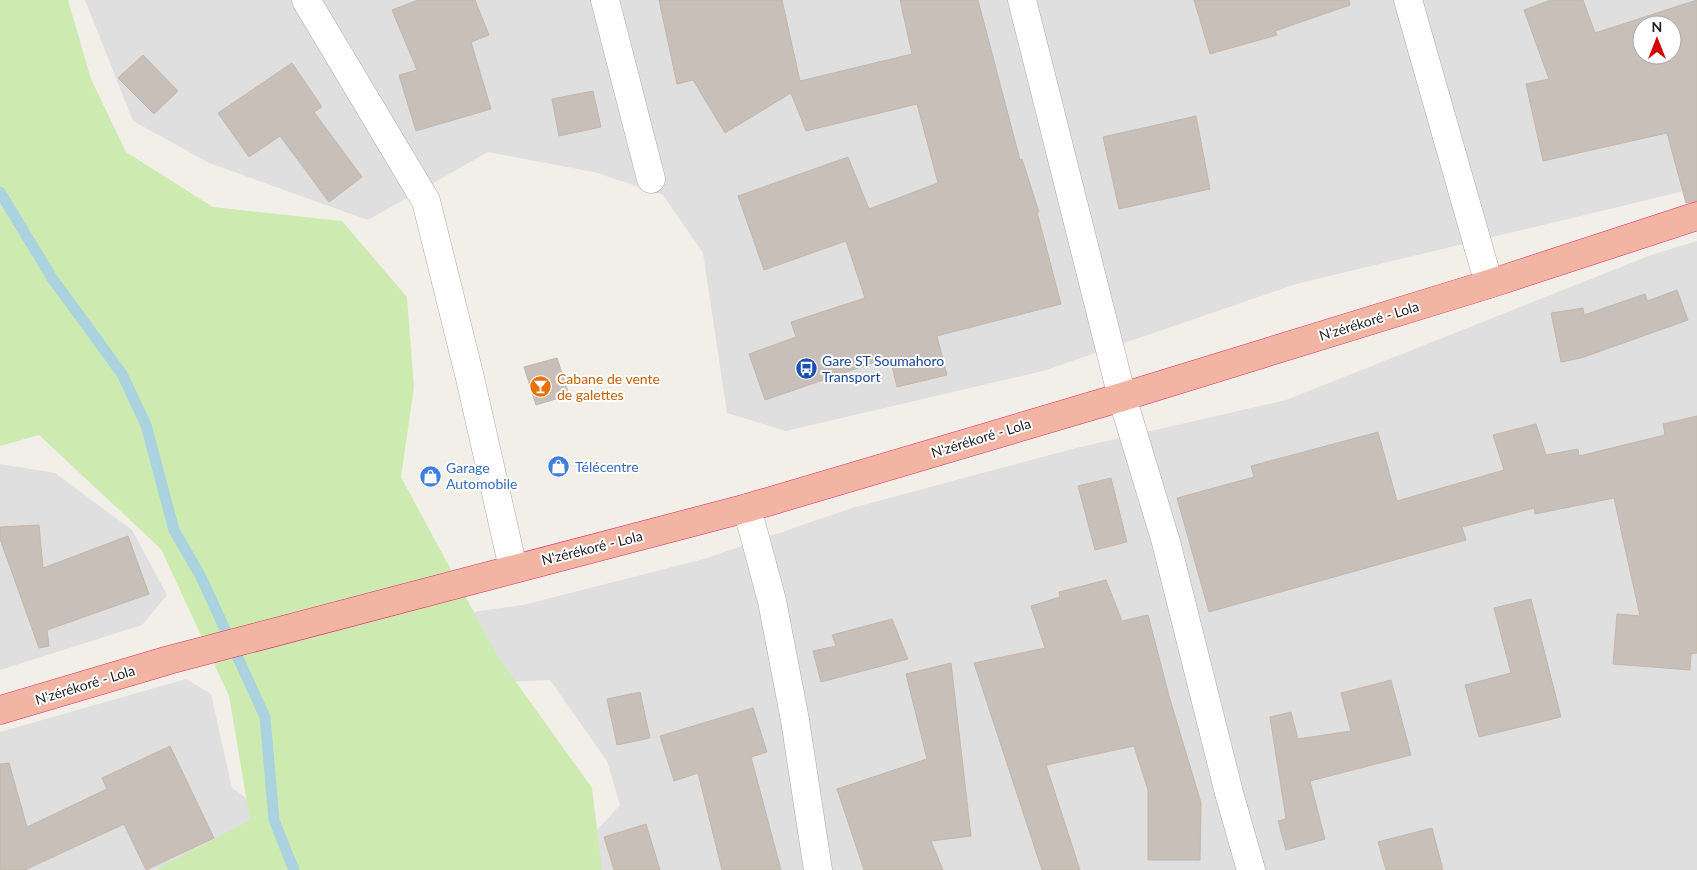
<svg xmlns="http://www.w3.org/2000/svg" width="1697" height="870" font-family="Lato,sans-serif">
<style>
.residential{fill:#e0dfdf;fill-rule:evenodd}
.grass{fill:#cdebb0}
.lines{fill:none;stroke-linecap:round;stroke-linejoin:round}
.stream{stroke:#aad3df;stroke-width:11}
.building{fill:#c7bfb8;stroke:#c4b6ab;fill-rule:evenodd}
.minor-casing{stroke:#a9a9a9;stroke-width:29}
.trunk-casing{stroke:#dc2a67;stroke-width:29}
.minor{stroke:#fff;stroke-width:28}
.trunk{stroke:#f2b4a3;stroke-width:28}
.labels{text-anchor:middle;stroke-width:4;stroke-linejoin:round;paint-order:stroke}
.street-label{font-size:14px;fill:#222;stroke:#fff}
.transit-label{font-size:14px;fill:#164399;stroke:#fff;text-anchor:start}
.food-label{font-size:14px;fill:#c56008;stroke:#fff;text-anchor:start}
.shop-label{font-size:14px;fill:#366cbe;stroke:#fff;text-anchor:start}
</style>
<rect width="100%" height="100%" fill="#f2efe9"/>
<!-- residential -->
<g class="residential">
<path d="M 85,0 L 1697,0 L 1697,188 L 1296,284 L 1043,371 L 786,431 L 727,413 L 703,253 L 663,195 L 594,172 L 488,152 L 368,220 L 209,163 L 133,121 ZM 1642,25 L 1672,25 L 1672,55 L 1642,55 Z"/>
<polygon points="1697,241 1697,870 600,870 585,843 620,805 607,761 550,680 473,683 297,637 523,605 704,559 852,508 1076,448 1286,400 1651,255"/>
<polygon points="0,464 55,473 132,530 167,595 142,625 0,670"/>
<polygon points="186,679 211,694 232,788 257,806 257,832 152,870 0,870 0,732"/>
</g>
<!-- grass -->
<polygon class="grass" points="0,0 68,0 91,79 126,152 213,207 342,221 407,297 414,387 401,477 498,657 592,788 602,870 155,870 250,820 229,696 161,549 39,435 0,446"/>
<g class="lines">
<!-- stream -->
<polyline class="stream" points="0,192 52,278 122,374 146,425 174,530 201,577 265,717 274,820 294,870"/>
</g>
<!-- building -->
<g class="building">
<polygon points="418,0 475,0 489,35 471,42 491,109 416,131 399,75 417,70 392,10"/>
<polygon points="659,0 782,0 800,81 912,54 900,0 978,0 1020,160 1022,159 1039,212 1037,212 1061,304 937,336 947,375 897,387 890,357 765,400 749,354 796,337 791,322 865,298 846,241 764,270 738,196 848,157 869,209 938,183 917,104 806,131 791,93 725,133 693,80 677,84"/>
<polygon points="1194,0 1349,0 1350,5 1275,31 1277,35 1210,54"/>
<path d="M 1551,0 L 1583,0 L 1595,33 L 1697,0 L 1697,201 L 1686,203 L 1667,133 L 1543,161 L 1526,84 L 1549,79 L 1524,10 ZM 1642,25 L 1672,25 L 1672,55 L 1642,55 Z"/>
<polygon points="143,55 178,91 154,114 118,78"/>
<polygon points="292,63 322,107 314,112 362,177 329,202 280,136 249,157 218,113"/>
<polygon points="593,91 601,127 559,136 552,99"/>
<polygon points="1196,116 1210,189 1119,209 1103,137"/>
<polygon points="1677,290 1688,320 1581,358 1561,362 1551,313 1583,308 1584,315 1645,294 1647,301"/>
<polygon points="557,358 569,395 536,405 524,367"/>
<polygon points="1697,416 1697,653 1691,654 1690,670 1613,664 1617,614 1640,616 1614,498 1535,514 1534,508 1462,527 1466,540 1209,612 1177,498 1254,477 1251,466 1378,432 1397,501 1504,470 1493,435 1536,424 1546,455 1578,449 1579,456 1665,435 1663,424"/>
<polygon points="1111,478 1127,542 1095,550 1078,486"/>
<polygon points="39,525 43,568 128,536 149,594 47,630 49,646 39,648 0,539 0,527"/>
<polygon points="1106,580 1122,621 1148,615 1169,696 1201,803 1200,860 1148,860 1148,790 1134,746 1046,765 1080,870 1042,870 974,663 1045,648 1031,606 1060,597 1059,592"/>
<polygon points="1531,599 1561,717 1479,737 1465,685 1511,673 1494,608"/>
<polygon points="892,619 908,659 821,682 813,651 836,646 832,635"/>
<polygon points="951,663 971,836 931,841 943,870 864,870 837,789 927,759 906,674"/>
<polygon points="1391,680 1411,755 1310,781 1325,839 1286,850 1278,821 1286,819 1270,717 1291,712 1298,739 1351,731 1341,693"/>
<polygon points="640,692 650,738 617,745 607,699"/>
<polygon points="753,708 767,752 751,757 781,870 722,870 698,773 674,781 660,736"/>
<polygon points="170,746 214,838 146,870 124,824 25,870 0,870 0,764 9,763 27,827 107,789 102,778"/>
<polygon points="646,824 660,870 614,870 604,837"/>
<polygon points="1432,828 1443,870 1386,870 1378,842"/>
</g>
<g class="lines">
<defs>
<g id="minor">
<polyline points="306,0 426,201 470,378 513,568"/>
<polyline points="605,0 651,179"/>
<polyline points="1022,0 1122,397 1166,542 1229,793 1251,870"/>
<polyline points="1408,0 1489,284"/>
<polyline points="747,508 772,601 795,720 818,870"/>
</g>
<polyline id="trunk" points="0,710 169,660 747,508 1122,397 1489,284 1697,216"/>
</defs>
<!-- minor casing -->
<use href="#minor" class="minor-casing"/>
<!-- trunk casing -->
<use href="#trunk" class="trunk-casing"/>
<!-- minor -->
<use href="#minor" class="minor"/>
<!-- trunk -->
<use href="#trunk" class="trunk"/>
</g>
<!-- icons -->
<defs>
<symbol id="bus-disc" viewBox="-11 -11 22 22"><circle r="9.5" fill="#1a4fb4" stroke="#fff"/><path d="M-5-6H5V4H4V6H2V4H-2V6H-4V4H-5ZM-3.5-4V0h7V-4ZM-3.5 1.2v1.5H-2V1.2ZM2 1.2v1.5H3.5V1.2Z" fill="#fff"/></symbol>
<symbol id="bar-disc" viewBox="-11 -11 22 22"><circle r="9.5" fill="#e8710a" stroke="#fff"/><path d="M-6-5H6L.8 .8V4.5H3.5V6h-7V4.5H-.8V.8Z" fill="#fff"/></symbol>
<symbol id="shop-disc" viewBox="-11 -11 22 22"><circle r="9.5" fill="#3f7fe0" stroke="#fff"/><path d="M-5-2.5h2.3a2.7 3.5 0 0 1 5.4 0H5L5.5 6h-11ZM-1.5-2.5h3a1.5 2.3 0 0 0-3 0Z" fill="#fff"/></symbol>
</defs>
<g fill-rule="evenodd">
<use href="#bus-disc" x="794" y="356" width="25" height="25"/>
<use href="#bar-disc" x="528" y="374" width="25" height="25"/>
<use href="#shop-disc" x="546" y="454" width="25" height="25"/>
<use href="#shop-disc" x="418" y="464" width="25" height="25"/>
</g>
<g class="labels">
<!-- street labels -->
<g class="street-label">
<text transform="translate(1369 321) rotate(-17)" y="5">N'zérékoré - Lola</text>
<text transform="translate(981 438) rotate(-17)" y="5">N'zérékoré - Lola</text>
<text transform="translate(592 548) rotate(-14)" y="5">N'zérékoré - Lola</text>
<text transform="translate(85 685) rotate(-17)" y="5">N'zérékoré - Lola</text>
</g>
<!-- transit labels -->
<g class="transit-label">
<text x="822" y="366">Gare ST Soumahoro<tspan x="822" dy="16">Transport</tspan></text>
</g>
<!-- food labels -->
<g class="food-label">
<text x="557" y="384">Cabane de vente<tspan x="557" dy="16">de galettes</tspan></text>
</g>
<!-- shop labels -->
<g class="shop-label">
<text x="575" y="472">Télécentre</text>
<text x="446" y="473">Garage<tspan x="446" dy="16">Automobile</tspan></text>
</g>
</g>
<!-- north arrow -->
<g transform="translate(1657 40)"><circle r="24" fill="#ffffff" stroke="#a7a7a7"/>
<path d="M0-4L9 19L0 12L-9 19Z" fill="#d40000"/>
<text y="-8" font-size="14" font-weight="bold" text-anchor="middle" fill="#222222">N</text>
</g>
</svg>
